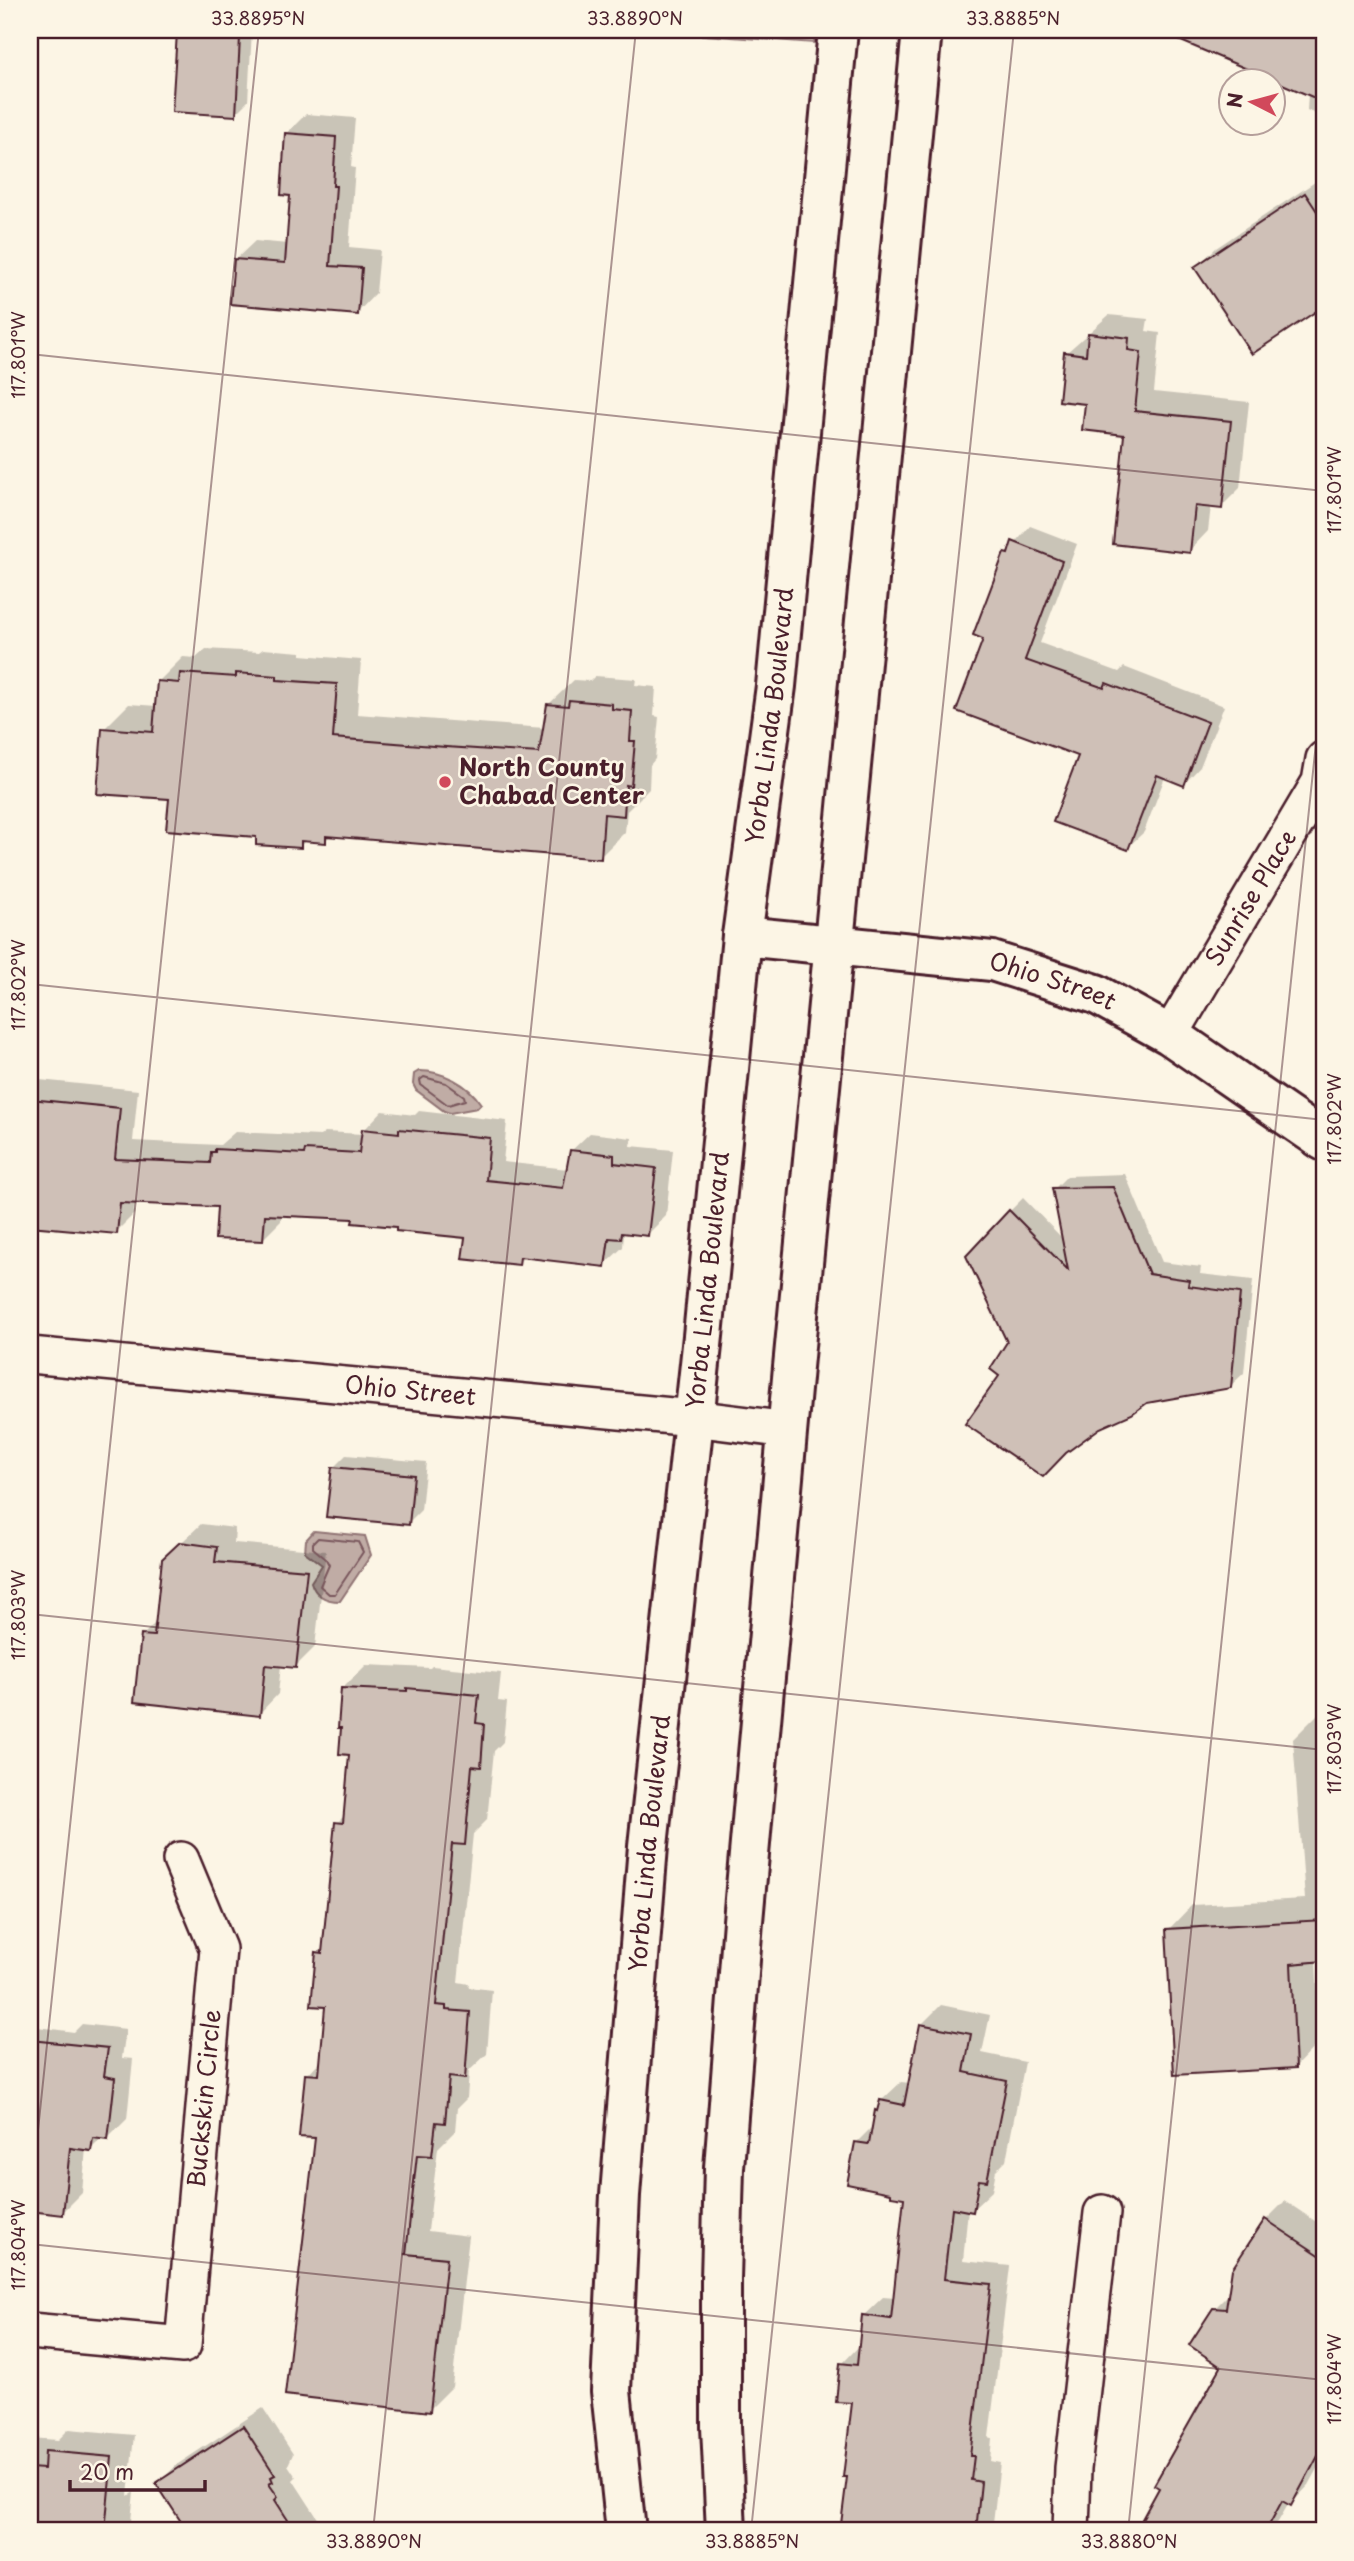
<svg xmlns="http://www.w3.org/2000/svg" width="1354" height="2561" font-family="'Playpen Sans',sans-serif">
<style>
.green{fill:#e2d5ca;stroke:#967a7a;stroke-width:2}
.water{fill:#c0aca5;stroke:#917474;stroke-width:2}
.shadow{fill:#0003}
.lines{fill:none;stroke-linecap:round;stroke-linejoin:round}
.shore{stroke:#79575c;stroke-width:2}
.building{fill:#cfc0b7;stroke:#4a1f2b;stroke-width:2}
.street-casing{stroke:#4a1f2b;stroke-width:40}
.secondary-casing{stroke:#4a1f2b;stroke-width:44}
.primary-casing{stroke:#4a1f2b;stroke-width:44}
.street{stroke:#fcf5e5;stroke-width:35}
.secondary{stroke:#fcf5e5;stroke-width:38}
.primary{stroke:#fcf5e5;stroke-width:38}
.ticks{fill:none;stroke:#4a1f2b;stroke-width:2;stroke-opacity:0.45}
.poi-dot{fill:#d1495b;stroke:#fcf5e5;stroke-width:2.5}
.labels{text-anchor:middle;stroke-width:5;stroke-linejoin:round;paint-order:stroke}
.street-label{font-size:24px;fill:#4a1f2b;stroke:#fcf5e5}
.poi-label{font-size:24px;font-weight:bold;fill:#4a1f2b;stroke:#fcf5e5;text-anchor:start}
.neatline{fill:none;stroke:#4a1f2b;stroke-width:2.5}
.ticks-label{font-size:18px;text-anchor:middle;fill:#4a1f2b}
</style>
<rect width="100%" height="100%" fill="#fcf5e5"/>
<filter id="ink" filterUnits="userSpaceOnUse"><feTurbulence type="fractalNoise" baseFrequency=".0143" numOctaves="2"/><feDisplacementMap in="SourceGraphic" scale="14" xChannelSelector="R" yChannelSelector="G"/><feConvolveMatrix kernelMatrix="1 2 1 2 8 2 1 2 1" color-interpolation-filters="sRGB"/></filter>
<g filter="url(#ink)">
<!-- green -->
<polygon class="green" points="636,30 815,30 814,43"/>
<!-- water -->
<g class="water">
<path d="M 419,1071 C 443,1071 468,1084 481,1104 L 477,1108 L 450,1113 L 444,1111 L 416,1090 L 413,1084 L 414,1074 Z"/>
<path d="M 314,1531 L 365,1536 L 371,1555 L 340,1601 C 325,1601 315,1596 311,1582 L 322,1565 L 305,1552 L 306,1540 Z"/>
</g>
<!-- shadow -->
<g class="shadow">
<polygon points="182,30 252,30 248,101 235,114 178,33"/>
<polygon points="1197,30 1324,30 1324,118 1307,110 1308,93 1194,38"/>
<polygon points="306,114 355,118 351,167 355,168 349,247 380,250 376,293 357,313 235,260 255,241 288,244 292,195 287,133"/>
<polygon points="1324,176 1324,316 1317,321 1312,312 1196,267 1216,248"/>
<polygon points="1109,315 1148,319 1146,331 1160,333 1154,392 1249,402 1240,488 1221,507 1211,506 1208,531 1189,551 1126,433 1087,402 1066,353"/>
<polygon points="1030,526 1077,544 1040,643 1119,672 1124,667 1224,706 1200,767 1184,784 1165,777 1144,832 1127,848 1080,755 985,638 1006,554"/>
<polygon points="206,649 259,652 263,649 301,652 301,655 361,660 357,714 545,728 549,704 574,680 590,681 595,676 636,679 635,685 656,687 654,716 659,717 655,759 650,765 649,789 627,811 625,832 600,857 331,835 325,841 307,840 300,846 258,836 171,797 104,729 129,704 157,706 158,682 183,657 196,658"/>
<polygon points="1324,995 1324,1014 1315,1008"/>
<polygon points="30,1011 32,1011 30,1035"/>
<polygon points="30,1079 138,1090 133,1141 220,1145 235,1132 320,1136 325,1132 363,1134 364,1130 382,1111 415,1115 419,1111 507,1121 503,1162 568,1169 571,1151 590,1133 632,1138 631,1146 673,1150 666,1216 648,1234 624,1233 623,1247 604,1265 525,1256 518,1263 466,1236 354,1217 281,1214 281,1221 263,1239 219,1206 136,1202 134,1214 116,1232 30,1224"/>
<polygon points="1125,1174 1162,1262 1201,1267 1200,1274 1253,1280 1244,1373 1230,1386 1001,1376 1009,1342 1010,1211 1023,1198 1064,1240 1054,1189 1067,1176"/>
<polygon points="346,1455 426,1462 421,1510 408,1523 333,1468"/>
<polygon points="201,1524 235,1528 234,1543 326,1551 315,1647 296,1666 281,1665 278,1694 259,1714 143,1635 157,1621 164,1559"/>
<polygon points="366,1665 430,1668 432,1666 501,1673 498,1701 507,1702 503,1742 494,1751 487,1820 473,1834 458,1982 469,1984 468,1987 492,1990 487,2054 469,2071 467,2098 457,2108 455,2131 438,2148 428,2231 469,2236 452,2387 429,2410 317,2136 307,2075 322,2059 327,2006 318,1953 325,1946 337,1823 346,1814 351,1753 342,1689"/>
<polygon points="1318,1714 1324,1714 1324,1960 1316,1960 1320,2041 1296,2066 1168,1930 1192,1905 1305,1899 1293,1739"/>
<polygon points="30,1817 41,1818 37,1858 30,1865"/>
<polygon points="941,2005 990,2015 982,2053 1025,2062 1006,2160 996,2170 992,2191 972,2210 968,2209 963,2261 1010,2266 989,2437 992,2438 990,2461 1000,2463 992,2531 863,2531 854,2402 842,2364 860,2345 863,2316 883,2297 895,2298 905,2197 857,2142 874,2125 881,2101 901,2082 910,2083 921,2025"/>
<polygon points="82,2024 126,2029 122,2058 133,2059 127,2119 108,2138 102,2138 91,2149 86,2148 82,2193 62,2213 30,2209 30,2026 74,2032"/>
<polygon points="1285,2201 1324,2227 1324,2458 1309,2485 1291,2504 1289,2503 1278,2522 1269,2531 1169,2531 1145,2518 1223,2366 1214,2309 1230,2293 1266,2220"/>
<polygon points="263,2408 293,2454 288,2465 296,2477 293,2480 326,2531 189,2531 158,2483 178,2464"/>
<polygon points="69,2429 134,2435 128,2496 134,2492 130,2531 30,2531 30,2438 58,2440"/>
</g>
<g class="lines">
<!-- shore -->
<g class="shore">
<polygon points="424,1077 446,1083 464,1096 465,1100 448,1105 421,1085 420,1080"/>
<polygon points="318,1538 358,1542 363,1552 335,1594 329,1594 320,1586 329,1565 326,1559 313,1548 313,1543"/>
</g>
</g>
<!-- building -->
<g class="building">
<polygon points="1155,30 1324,30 1324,102 1273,80"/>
<polygon points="177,32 240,37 236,116 172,112"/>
<polygon points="285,133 336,137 333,186 336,186 330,266 362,268 358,315 230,304 234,259 285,263 290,196 281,195"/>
<polygon points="1305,193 1324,222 1324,306 1252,354 1194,267"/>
<polygon points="1088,333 1129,338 1128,350 1141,352 1135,411 1231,421 1222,509 1195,506 1190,553 1113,544 1124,435 1082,430 1085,404 1059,401 1064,352 1086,355"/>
<polygon points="1012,541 1062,561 1025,660 1104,688 1106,683 1208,722 1184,786 1157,775 1128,850 1053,822 1078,756 956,711 983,639 973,635 1004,553 1008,554"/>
<polygon points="180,673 236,677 236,673 277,676 277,680 337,684 333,738 446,747 539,753 547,704 568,706 569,700 612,704 612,709 632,711 630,741 635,741 631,786 626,785 624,816 604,814 601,859 326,836 326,843 301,841 301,848 256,845 256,837 166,830 169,799 97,794 102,728 153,732 157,681 179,683"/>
<polygon points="30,1099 120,1108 115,1159 210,1163 211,1152 215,1152 215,1149 304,1154 305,1150 359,1153 362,1129 399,1133 399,1129 490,1138 486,1180 563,1188 570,1150 614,1155 614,1163 656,1168 648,1236 622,1233 621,1239 609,1238 605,1267 520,1257 519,1265 462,1259 465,1238 396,1231 396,1227 352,1223 353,1219 265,1215 263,1241 215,1239 217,1207 120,1203 117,1234 30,1226"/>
<polygon points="1113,1187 1149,1274 1189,1280 1188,1286 1240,1293 1231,1388 1147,1403 1132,1414 1100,1428 1066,1453 1043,1477 965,1424 999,1376 990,1369 1007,1342 966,1256 1009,1210 1068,1270 1052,1188"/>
<polygon points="332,1467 414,1475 409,1525 326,1517"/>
<polygon points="180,1542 217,1547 215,1562 307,1570 296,1668 265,1665 260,1716 134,1702 141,1635 154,1636 162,1559"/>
<polygon points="341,1688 407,1691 407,1688 479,1695 476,1723 484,1724 481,1767 472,1766 465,1845 452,1844 436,2005 446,2006 446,2010 470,2012 465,2079 449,2077 445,2123 436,2122 432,2156 417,2155 406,2254 447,2258 430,2412 285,2395 315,2138 299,2137 305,2074 319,2075 325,2007 311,2006 316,1952 322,1953 335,1822 343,1823 349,1755 339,1754 341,1728 338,1728"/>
<polygon points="1324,1920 1324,1961 1291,1964 1296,2068 1174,2075 1166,1929"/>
<polygon points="920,2024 971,2034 964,2072 1007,2081 987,2181 979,2180 973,2212 952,2208 944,2279 991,2284 970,2456 974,2456 971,2480 981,2482 976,2531 862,2531 862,2526 841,2524 847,2477 843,2477 852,2403 836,2402 840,2363 857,2365 862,2315 891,2319 904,2198 891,2196 891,2193 847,2184 855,2142 869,2144 875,2110 877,2111 880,2100 904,2105"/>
<polygon points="30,2040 108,2048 104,2076 115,2078 108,2140 93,2138 91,2151 70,2148 63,2215 30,2211"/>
<polygon points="1265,2219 1324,2258 1324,2445 1291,2506 1282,2501 1266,2531 1165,2531 1142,2519 1159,2488 1154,2485 1221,2367 1189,2345 1213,2308 1226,2309 1232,2269"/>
<polygon points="243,2426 275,2475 271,2477 273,2482 269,2484 278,2497 275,2500 295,2531 187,2531 156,2483"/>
<polygon points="45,2451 112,2457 105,2531 30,2531 30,2468 44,2469"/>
</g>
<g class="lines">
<defs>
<g id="street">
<path id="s1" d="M 1170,1035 L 1320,782 L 1324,759"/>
<path id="s2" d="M 30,1355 L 693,1418 L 788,1430"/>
<path id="s3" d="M 30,2331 L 183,2345 L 218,1949 L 181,1860"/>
<polyline points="1071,2531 1073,2468 1102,2213"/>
</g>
<g id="secondary">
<path id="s4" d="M 742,936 L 992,961 L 1096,994 L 1170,1035 L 1324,1141"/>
</g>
<g id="primary">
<path id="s5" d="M 626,2531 L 611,2391 L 620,2195 L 648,1846 L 703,1336 L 742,936 L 776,686 L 838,30"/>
<polyline points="726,2531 721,2427 721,2279 724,2168 743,1921 793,1367 922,30"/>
</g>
</defs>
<!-- street casing -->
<use href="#street" class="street-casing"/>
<!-- secondary casing -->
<use href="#secondary" class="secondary-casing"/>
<!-- primary casing -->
<use href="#primary" class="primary-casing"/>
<!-- street -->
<use href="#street" class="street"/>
<!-- secondary -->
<use href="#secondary" class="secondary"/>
<!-- primary -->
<use href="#primary" class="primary"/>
</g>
</g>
<!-- ticks -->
<path class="ticks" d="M 30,354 L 1324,491M 30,984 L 1324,1120M 30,1614 L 1324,1750M 30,2206 L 259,30M 30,2244 L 1324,2380M 373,2531 L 636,30M 751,2531 L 1014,30M 1128,2531 L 1324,667"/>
<!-- markers -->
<circle class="poi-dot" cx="445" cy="782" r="7"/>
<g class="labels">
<!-- street labels -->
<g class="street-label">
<text dy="8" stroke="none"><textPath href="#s5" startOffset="1824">Yorba Linda Boulevard</textPath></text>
<text dy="8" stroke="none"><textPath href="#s1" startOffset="159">Sunrise Place</textPath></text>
<text dy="8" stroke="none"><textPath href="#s4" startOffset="315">Ohio Street</textPath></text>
<text dy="8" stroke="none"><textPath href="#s5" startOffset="1256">Yorba Linda Boulevard</textPath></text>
<text dy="8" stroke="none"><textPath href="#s2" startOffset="382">Ohio Street</textPath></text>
<text dy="8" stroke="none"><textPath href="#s5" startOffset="690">Yorba Linda Boulevard</textPath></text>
<text dy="8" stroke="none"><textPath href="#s3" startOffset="401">Buckskin Circle</textPath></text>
</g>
<!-- poi labels -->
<g class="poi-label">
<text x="459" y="776">North County<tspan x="459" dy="28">Chabad Center</tspan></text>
</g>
</g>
<!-- margin -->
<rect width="1354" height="2561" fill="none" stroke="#fcf5e5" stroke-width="77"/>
<!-- north arrow -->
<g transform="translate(1252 102) rotate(276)"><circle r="33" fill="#fcf5e5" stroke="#b59f9b" stroke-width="2"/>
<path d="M0-5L12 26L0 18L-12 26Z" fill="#d1495b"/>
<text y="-10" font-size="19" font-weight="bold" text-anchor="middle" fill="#4a1f2b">N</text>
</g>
<!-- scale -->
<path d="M70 2480v10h135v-10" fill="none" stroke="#4a1f2b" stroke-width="3.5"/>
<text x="80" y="2480" font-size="21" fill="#4a1f2b" stroke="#fcf5e5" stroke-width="5" paint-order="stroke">20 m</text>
<rect x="38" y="38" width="1278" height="2484" class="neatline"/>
<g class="ticks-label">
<text x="258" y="25">33.8895°N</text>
<text x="635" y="25">33.8890°N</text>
<text x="1013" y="25">33.8885°N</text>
<text transform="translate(19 355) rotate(-90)" y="6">117.801°W</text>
<text transform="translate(1335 490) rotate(-90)" y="6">117.801°W</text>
<text transform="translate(19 985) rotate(-90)" y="6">117.802°W</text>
<text transform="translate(1335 1119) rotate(-90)" y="6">117.802°W</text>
<text transform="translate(19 1615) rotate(-90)" y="6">117.803°W</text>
<text transform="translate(1335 1749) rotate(-90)" y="6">117.803°W</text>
<text transform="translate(19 2245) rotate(-90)" y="6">117.804°W</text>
<text transform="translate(1335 2379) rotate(-90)" y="6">117.804°W</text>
<text x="374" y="2548">33.8890°N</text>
<text x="752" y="2548">33.8885°N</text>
<text x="1129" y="2548">33.8880°N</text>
</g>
</svg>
